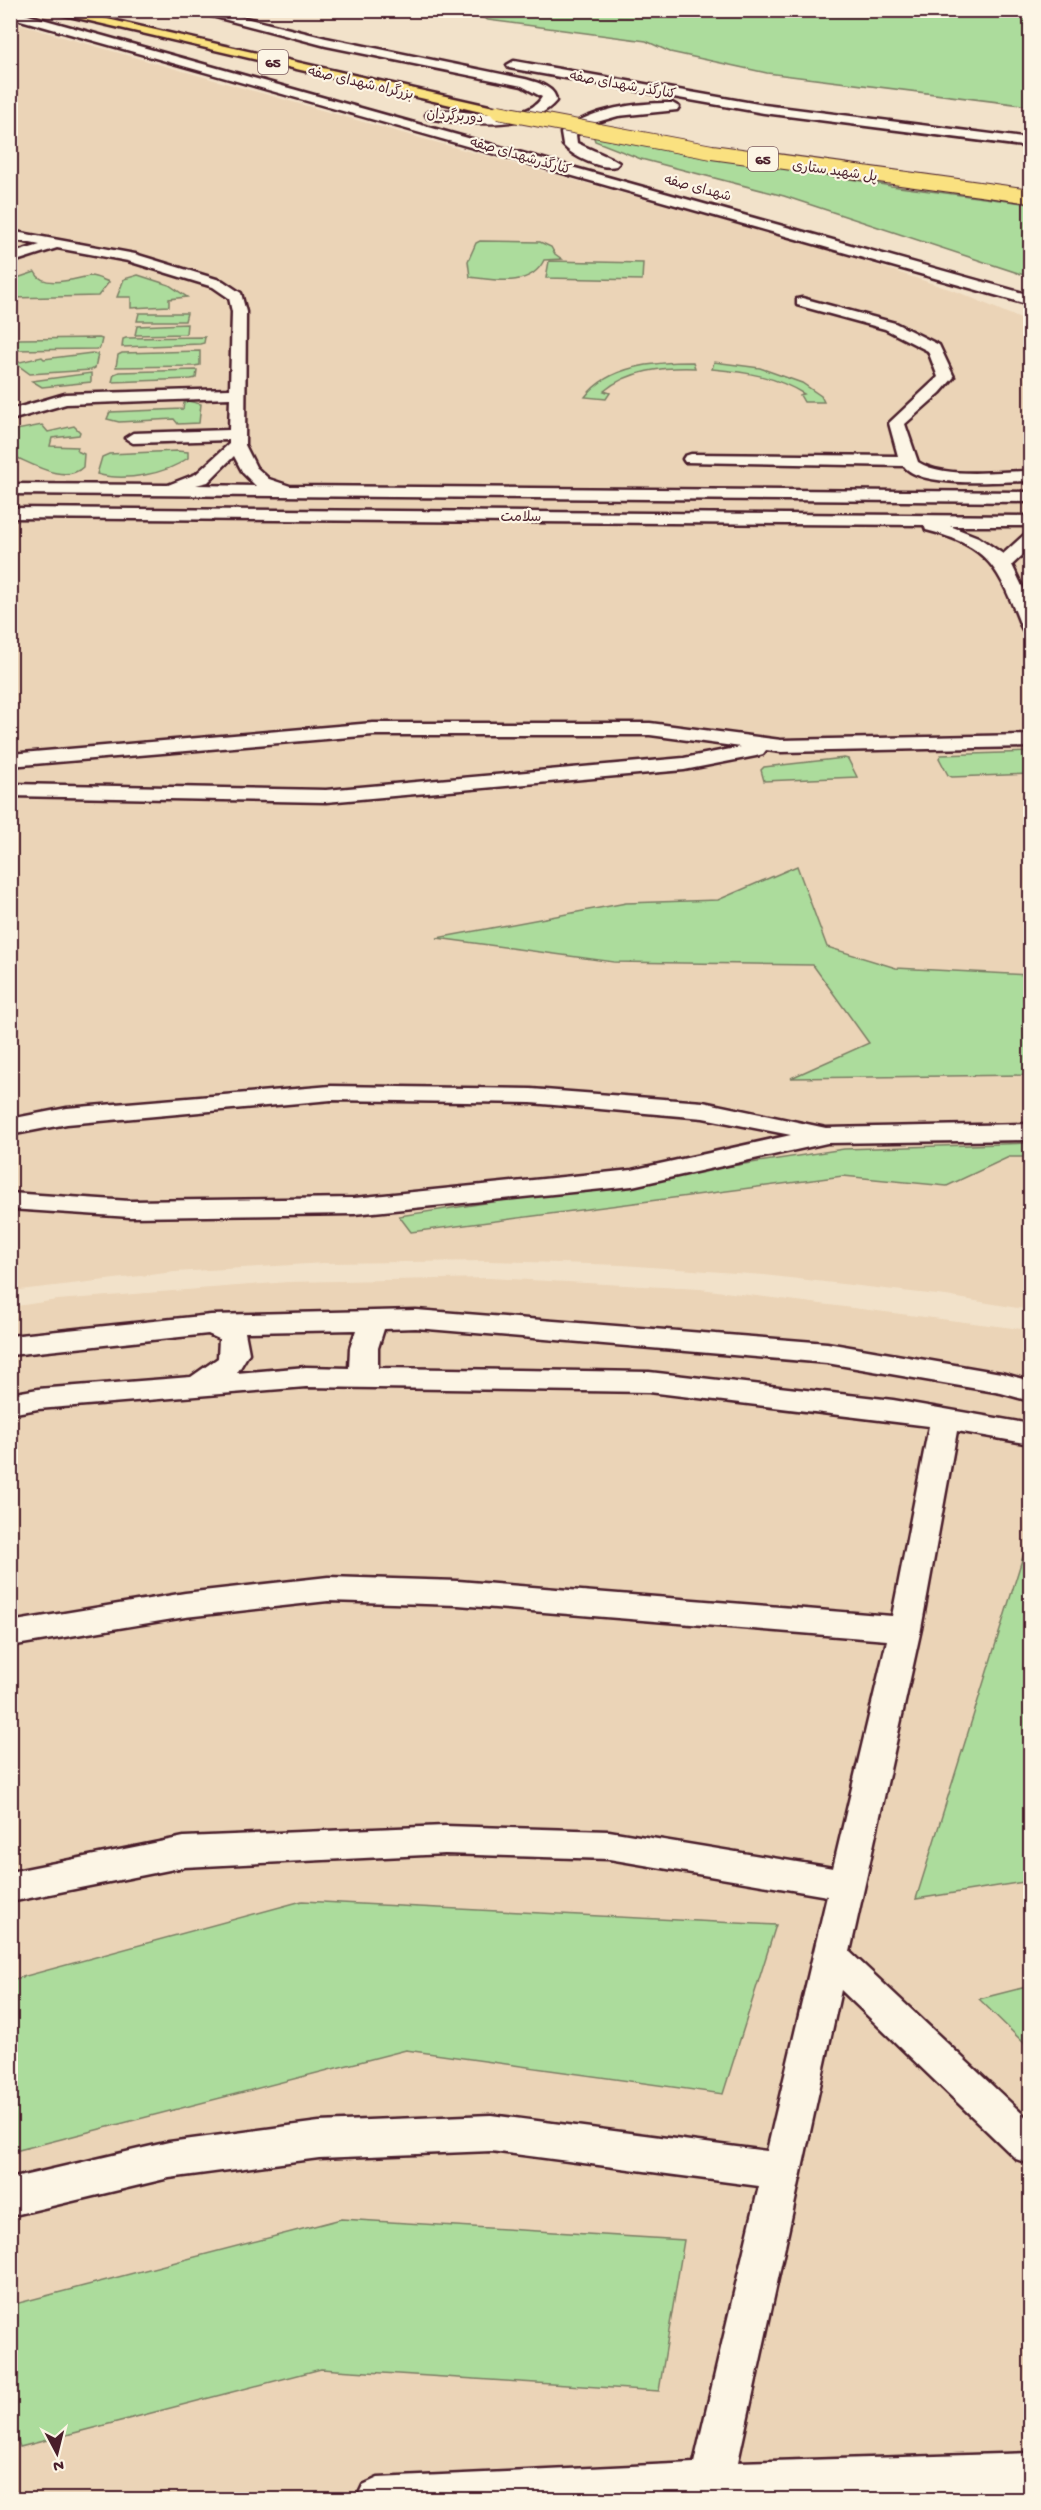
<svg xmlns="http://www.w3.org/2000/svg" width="1041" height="2510" font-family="'Gochi Hand','Playpen Sans Arabic',sans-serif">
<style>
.built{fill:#ebd4b7}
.green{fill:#acdc9c;stroke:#7b7e64;stroke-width:1.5}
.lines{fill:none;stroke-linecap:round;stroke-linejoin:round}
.service-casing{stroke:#4a1f2b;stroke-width:5}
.secondary-casing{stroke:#4a1f2b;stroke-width:5}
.trunk-casing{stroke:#4a1f2b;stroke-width:5}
.service{fill:#fcf5e5;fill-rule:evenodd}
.secondary{fill:#fcf5e5;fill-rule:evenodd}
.trunk{fill:#fae180;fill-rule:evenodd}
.trunk-bridge-casing{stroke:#4a1f2b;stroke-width:16;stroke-linecap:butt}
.trunk-bridge{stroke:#fae180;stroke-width:14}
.labels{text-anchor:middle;stroke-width:4.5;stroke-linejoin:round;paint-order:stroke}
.far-street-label{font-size:14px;fill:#4a1f2b;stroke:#fcf5e5}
.shield{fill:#fcf5e5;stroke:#7f5f63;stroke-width:1.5}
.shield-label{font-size:15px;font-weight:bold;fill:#4a1f2b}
</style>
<rect width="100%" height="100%" fill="#f2e2ca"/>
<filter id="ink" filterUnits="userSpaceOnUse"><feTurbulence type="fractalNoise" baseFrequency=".0167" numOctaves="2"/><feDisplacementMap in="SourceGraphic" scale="12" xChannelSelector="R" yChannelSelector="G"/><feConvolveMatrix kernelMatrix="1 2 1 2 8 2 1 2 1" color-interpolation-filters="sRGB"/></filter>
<g filter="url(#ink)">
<!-- built -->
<g class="built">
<polygon points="10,22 402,133 830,250 958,292 1030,323 1030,1310 946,1296 764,1275 622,1265 490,1261 324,1263 175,1272 11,1291"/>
<polygon points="490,1278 700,1289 1030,1330 1030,2499 11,2499 10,1307 57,1300 288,1282"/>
</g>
<!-- green -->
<g class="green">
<polygon points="466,11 1030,11 1030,106 767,73 670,52 646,41 488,20"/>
<polygon points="593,135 891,186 1030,204 1030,277 784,196 641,159 595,141"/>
<path d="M 480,241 L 540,242 L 551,247 L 555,254 L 562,259 L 544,260 C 531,288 495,280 470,277 L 468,261 L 476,243 Z"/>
<polygon points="549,261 643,263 642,280 546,278"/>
<path d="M 35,272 C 43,290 76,278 90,276 C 96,276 103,280 109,282 L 98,296 L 11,298 L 11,280 Z"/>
<polygon points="138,275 169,285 187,297 169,299 169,306 131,308 131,297 117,297 124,279"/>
<polygon points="139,313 187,313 185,321 137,321"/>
<polygon points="187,324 186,334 135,335 137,326"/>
<polygon points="205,337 204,343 200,344 122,347 123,339 126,338"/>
<polygon points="99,338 102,339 100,348 96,349 12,350 15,341 19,339"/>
<polygon points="200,351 200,365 194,366 116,367 118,355 122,353"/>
<polygon points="92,353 98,354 95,368 91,370 30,374 15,363 42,357 44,359"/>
<path d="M 693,362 L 695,368 C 663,367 629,370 604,391 L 610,393 L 606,399 L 585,397 C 609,365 656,362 693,362 Z"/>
<path d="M 714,362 L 760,368 L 802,383 L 821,396 L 824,402 L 804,402 L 800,395 L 804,394 C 775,376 746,372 712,369 Z"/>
<polygon points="197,370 196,378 191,379 112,382 114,374 119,372"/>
<polygon points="91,373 91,382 42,387 32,381"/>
<polygon points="188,401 201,404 199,423 178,424 174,419 119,422 107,419 110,412 183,409 184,403"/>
<path d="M 42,425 L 48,432 L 74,426 L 80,432 L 79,435 L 52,438 L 50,446 L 78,447 L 77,451 L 84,454 L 83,467 C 65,485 31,463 11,455 L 11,431 Z"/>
<path d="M 177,451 L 188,452 L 188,458 C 166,474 125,482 97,474 L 102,457 L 109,454 Z"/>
<polygon points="1030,752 1030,774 952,777 948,775 939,758 941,755"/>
<polygon points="844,758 848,759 857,777 764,781 761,770 764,767"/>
<polygon points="797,866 827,947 896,968 1030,975 1030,1075 791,1078 869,1043 813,965 614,962 437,938 626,903 718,900"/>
<polygon points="1030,1143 1030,1157 1009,1157 947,1186 843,1176 411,1232 399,1216 844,1149"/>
<polygon points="1030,1534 1030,1881 916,1899"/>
<polygon points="302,1901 776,1925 723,2094 406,2050 11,2152 11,1980"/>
<polygon points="1030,1986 1030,2049 979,1999"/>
<polygon points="341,2219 684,2240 659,2391 321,2369 20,2447 11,2420 11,2305"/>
</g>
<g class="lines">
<defs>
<g id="service">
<path d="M 10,231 L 135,254 L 223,281 L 241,293 L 246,312 L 245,445 L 256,467 L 269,479 L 290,486 L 1030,492 L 1030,502 L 10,494 L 10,484 L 168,485 L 196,474 L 229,444 L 229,440 L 133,443 L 125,438 L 133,433 L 229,430 L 230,398 L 66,404 L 11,420 L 10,410 L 65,394 L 230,389 L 232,312 L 229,298 L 213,287 L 128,261 L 57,248 L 10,263 L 10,254 L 40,245 L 10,239 ZM 234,456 L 243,473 L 256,486 L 196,485 L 208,482 Z"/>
<path d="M 802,298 L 895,323 L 939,345 L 954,377 L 940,393 L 905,424 L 918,462 C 945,479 998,471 1030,471 L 1030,481 C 1003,481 921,489 904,466 L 685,462 L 683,459 L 685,456 L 691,454 L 898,456 L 889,423 L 938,377 L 928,351 L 885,329 L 797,305 L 797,299 Z"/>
<path d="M 10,508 L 1030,516 L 1030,526 L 950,526 L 978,537 L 1003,554 L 1024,535 L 1030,534 L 1030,548 L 1012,565 L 1030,603 L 1030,631 L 1023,630 L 1021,626 C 999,569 990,546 926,530 L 924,525 L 10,518 Z"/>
<polygon points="373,723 650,723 781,740 1030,735 1030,747 781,752 766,750 763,754 756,756 684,770 326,802 10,796 10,784 326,790 684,758 741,747 650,735 373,735 10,766 10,754"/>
<polygon points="331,1086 531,1089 703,1102 826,1128 1030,1124 1030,1140 827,1143 632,1186 354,1214 130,1217 10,1209 10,1193 130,1201 354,1198 632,1170 791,1135 703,1118 531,1103 331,1100 67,1124 10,1135 10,1119 67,1108"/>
<path d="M 416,1310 L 827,1343 L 1001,1373 L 1030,1381 L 1030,1401 L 1001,1393 L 827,1363 L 416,1328 L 384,1329 L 378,1348 L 378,1368 L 649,1372 L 893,1400 L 1030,1424 L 1030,1444 L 957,1431 L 921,1629 L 850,1952 L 1030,2121 L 1030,2164 L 1016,2159 L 841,1990 L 738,2462 L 1030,2453 L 1030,2496 L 928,2500 L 356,2500 L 363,2485 L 378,2478 L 694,2463 L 759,2186 L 491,2151 L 319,2158 L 169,2178 L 10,2216 L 10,2179 L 169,2142 L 319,2122 L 491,2115 L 767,2151 L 827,1896 L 609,1859 L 445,1854 L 184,1867 L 10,1902 L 10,1872 L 184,1837 L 445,1826 L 609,1831 L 833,1868 L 887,1640 L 458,1605 L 328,1601 L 185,1617 L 10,1646 L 10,1622 L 185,1593 L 328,1577 L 458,1581 L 892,1616 L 929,1426 L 649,1392 L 306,1387 L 38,1409 L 10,1414 L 10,1394 L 38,1389 L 191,1377 L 218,1358 L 219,1339 L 208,1334 L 10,1355 L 10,1336 L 211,1315 ZM 356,1330 L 350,1348 L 349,1368 L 306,1367 L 237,1373 L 249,1353 L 245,1332 Z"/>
</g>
<g id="secondary">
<polygon points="10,10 1030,295 1030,305 10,17"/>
<path d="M 189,10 L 213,10 L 326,38 L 525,79 C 536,82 556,87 556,101 C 532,131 467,124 433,119 L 428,118 L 426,115 L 428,112 C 455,105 524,129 542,97 L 522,86 L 326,46 Z"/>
<polygon points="514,61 764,105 1030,139 1030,147 764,113 509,68 507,65"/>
<path d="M 672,103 L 679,107 L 677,110 L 618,116 L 597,122 L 576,135 L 577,143 C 587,148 613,158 619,163 L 616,166 C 601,170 573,157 563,145 L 561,133 L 563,130 C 596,108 633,103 672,103 Z"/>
</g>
<polygon id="trunk" points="43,10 68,10 498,108 505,112 498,116"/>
</defs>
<!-- service casing -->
<use href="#service" class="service-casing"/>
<!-- secondary casing -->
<use href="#secondary" class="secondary-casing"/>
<!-- trunk casing -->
<use href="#trunk" class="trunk-casing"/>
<!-- service -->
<use href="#service" class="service"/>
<!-- secondary -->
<use href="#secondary" class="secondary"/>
<!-- trunk -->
<use href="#trunk" class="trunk"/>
<defs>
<polyline id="trunk-bridge" points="498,112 712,152 1030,196"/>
</defs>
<!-- trunk-bridge casing -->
<use href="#trunk-bridge" class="trunk-bridge-casing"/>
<!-- trunk-bridge -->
<use href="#trunk-bridge" class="trunk-bridge"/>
</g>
</g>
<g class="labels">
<!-- far-street labels -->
<g class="far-street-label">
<text transform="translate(361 82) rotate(13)" y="5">بزرگراه شهدای صفه</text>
<text transform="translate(623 84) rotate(10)" y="5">کنارگذر شهدای صفه</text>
<text transform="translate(455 115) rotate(5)" y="5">دوربرگردان</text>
<text transform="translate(521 155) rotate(16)" y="5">کنارگذرشهدای صفه</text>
<text transform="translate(835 170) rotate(8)" y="5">پل شهید ستاری</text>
<text transform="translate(698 187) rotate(15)" y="5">شهدای صفه</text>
<text x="521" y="521">سلامت</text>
</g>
<!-- shield labels -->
<g class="shield">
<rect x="258" y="50" width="30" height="24" rx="4.5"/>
<rect x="748" y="147" width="30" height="24" rx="4.5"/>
</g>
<g class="shield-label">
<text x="273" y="67">65</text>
<text x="763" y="164">65</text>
</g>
</g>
<!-- margin -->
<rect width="1041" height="2510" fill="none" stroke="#fcf5e5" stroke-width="36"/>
<rect x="18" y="18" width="1005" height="2474" fill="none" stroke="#4a1f2b" stroke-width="2" filter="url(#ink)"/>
<!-- north arrow -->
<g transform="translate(57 2453) rotate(173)" stroke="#fcf5e5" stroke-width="4.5" paint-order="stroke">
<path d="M0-4.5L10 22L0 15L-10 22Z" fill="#4a1f2b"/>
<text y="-9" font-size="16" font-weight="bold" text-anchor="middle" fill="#4a1f2b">N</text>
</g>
</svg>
